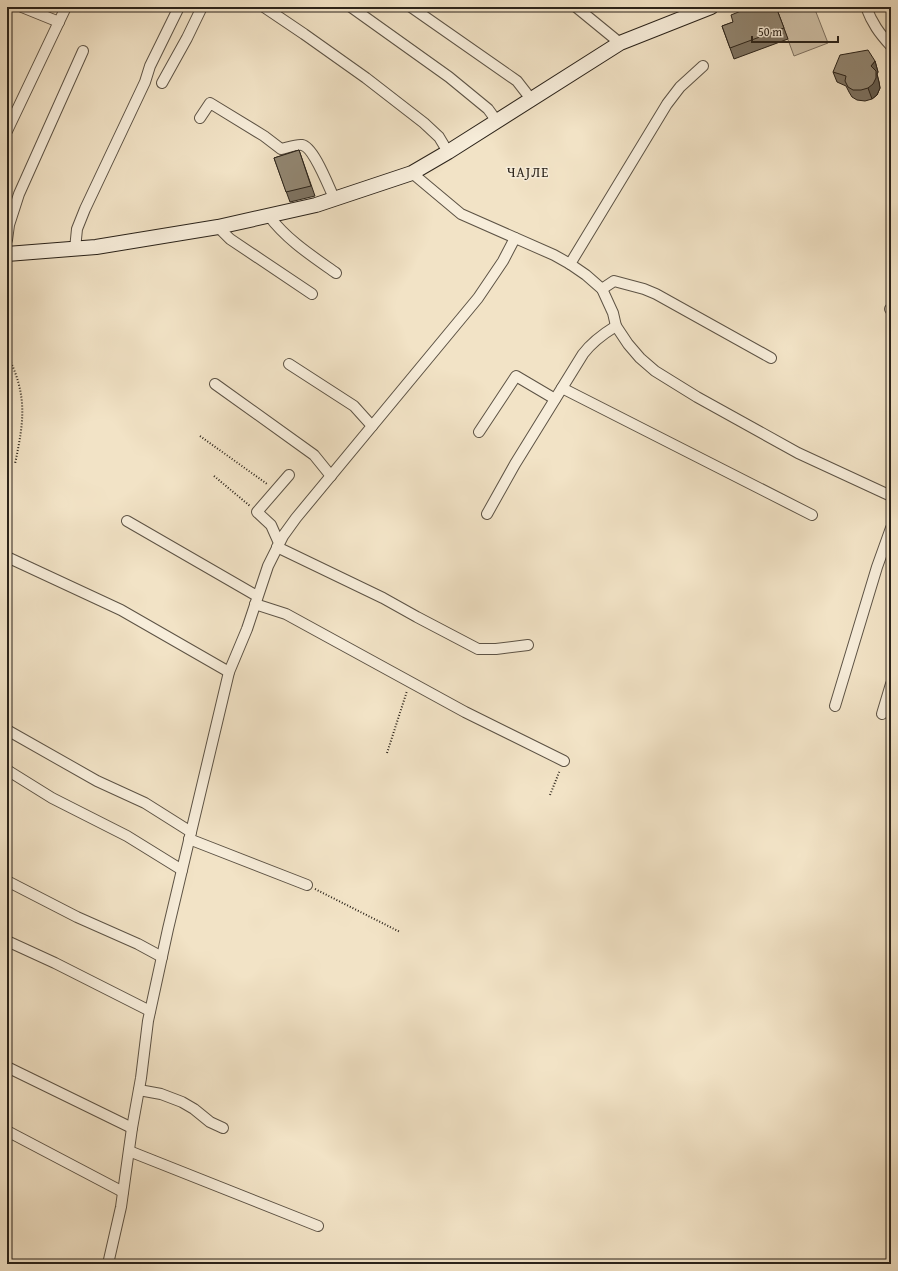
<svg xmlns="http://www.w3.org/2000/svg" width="898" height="1271" font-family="'Gentium Book Plus',serif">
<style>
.green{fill:#d0c2a9;stroke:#7e7262}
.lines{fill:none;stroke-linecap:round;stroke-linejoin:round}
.minor-casing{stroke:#5d5345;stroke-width:12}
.secondary-casing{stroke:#2b231a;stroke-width:16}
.path{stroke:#2b231a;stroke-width:2;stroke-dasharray:1 2;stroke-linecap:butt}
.minor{stroke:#f7edda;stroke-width:10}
.secondary{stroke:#f7edda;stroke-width:14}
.wall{fill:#7e7463;stroke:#2b231a}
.shaded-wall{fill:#665e50;stroke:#2b231a}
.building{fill:#928773;stroke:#2b231a}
.labels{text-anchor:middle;stroke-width:3;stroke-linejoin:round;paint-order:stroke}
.quarter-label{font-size:14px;letter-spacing:1px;fill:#2b231a;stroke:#f7edda}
</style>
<rect width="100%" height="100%" fill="#f2e3c6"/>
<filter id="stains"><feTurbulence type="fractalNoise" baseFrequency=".005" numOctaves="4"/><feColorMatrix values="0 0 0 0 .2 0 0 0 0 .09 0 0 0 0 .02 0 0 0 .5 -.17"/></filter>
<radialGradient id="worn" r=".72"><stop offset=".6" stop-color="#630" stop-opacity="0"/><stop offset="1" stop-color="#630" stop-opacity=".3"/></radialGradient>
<!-- green -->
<polygon class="green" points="776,7 814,7 828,43 794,56"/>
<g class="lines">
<defs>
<g id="minor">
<polyline points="22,7 59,22"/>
<polyline points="264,7 304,34 366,78 424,123 439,137 448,152"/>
<polyline points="351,7 449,77 488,109 496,120"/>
<polyline points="411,7 517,81 531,99"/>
<polyline points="576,7 620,43"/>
<path d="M 866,7 C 872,23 879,33 891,46"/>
<polyline points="162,83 187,38 202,7"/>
<path d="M 200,118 L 210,103 L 264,136 L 281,149 C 287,148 296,144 302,145 C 314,147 329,188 335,200"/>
<polyline points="7,131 66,7"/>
<polyline points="412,173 461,214 554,255 570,264 586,275 602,289 613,313 616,326 628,344 640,358 655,371 697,397 798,453 891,496"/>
<path d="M 269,216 C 287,240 312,256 336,273"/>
<polyline points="218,227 230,239 312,294"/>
<polyline points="7,240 9,225 19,194 83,51"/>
<polyline points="75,249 77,229 85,209 145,82 150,66 179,7"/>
<polyline points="570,264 667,104 680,87 703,66"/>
<polyline points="602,289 614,281 644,289 656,294 771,358"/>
<polyline points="890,309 891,309"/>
<polyline points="289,364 354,406 372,426"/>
<polyline points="215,384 314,455 331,476"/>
<polyline points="562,388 812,515"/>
<polyline points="479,432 516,376 555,399"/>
<path d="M 487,514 L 515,464 L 583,354 C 592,342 603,334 616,326"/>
<polyline points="127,521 257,596"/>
<polyline points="279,543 271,525 257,512 289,475"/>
<polyline points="277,547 383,598 417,617 478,649 496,649 528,645"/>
<polyline points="7,557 121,610 229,672"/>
<polyline points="255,604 286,614 465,712 564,761"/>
<polyline points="835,706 877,567 891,528"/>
<polyline points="882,714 891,684"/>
<polyline points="7,730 97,781 145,803 191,832"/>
<polyline points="7,770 52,798 127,836 182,870"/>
<polyline points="189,839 307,885"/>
<polyline points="7,881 77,917 138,944 162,957"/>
<polyline points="7,941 55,963 150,1011"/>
<polyline points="7,1067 132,1128"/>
<polyline points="139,1090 161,1094 182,1102 194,1109 210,1122 223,1128"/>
<polyline points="7,1131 123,1192"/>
<polyline points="129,1151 318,1226"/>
<polyline points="108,1264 121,1207 132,1128 141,1078 148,1021 168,929 229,672 247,629 268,566 283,536 296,518 478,298 503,261 515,238"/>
</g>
<polyline id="secondary" points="7,254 96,247 218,227 316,205 412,173 448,152 620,43 711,7"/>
</defs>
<!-- minor casing -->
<use href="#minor" class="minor-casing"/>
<!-- secondary casing -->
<use href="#secondary" class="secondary-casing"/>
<!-- path -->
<g class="path">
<path d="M 7,354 C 28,396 24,420 15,464"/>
<polyline points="200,436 267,484"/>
<polyline points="214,476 250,506"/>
<polyline points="387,753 407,691"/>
<polyline points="550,795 560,770"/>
<polyline points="315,889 400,932"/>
</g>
<!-- minor -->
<use href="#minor" class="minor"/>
<!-- secondary -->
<use href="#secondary" class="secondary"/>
</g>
<!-- wall -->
<g class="wall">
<polygon points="776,7 788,39 734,59 722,26"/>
<polygon points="875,61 878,72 877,74 879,82 880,88 877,95 872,99 865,101 857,100 852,97 849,92 846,86 837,82 833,72"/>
<polygon points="299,150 315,196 290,202 274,158"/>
</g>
<!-- shaded-wall -->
<polygon class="shaded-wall" points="875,61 878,72 877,74 879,82 880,88 877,95 872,99 868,88 871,66"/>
<!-- building -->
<g class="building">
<polygon points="751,7 776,7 784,28 730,48 722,26 733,22 731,15"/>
<polygon points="868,50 875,61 871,66 876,71 876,78 873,84 868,88 861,90 853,90 848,87 845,81 846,76 833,72 840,55"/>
<polygon points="299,150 311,186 286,192 274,158"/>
</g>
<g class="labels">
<!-- quarter labels -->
<g class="quarter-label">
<text x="528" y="177">ЧАЈЛЕ</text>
</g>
</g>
<!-- margin -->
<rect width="898" height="1271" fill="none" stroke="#f2e3c6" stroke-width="24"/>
<rect x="8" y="8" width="882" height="1255" fill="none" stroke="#2b231a" stroke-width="2"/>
<rect x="12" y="12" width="874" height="1247" fill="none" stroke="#2b231a"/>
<!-- scale -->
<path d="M752 36v6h86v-6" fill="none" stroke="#2b231a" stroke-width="2"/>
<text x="758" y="36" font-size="12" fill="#2b231a" stroke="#f7edda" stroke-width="3" paint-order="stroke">50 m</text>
<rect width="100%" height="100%" filter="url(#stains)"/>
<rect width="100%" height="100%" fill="url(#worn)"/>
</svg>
